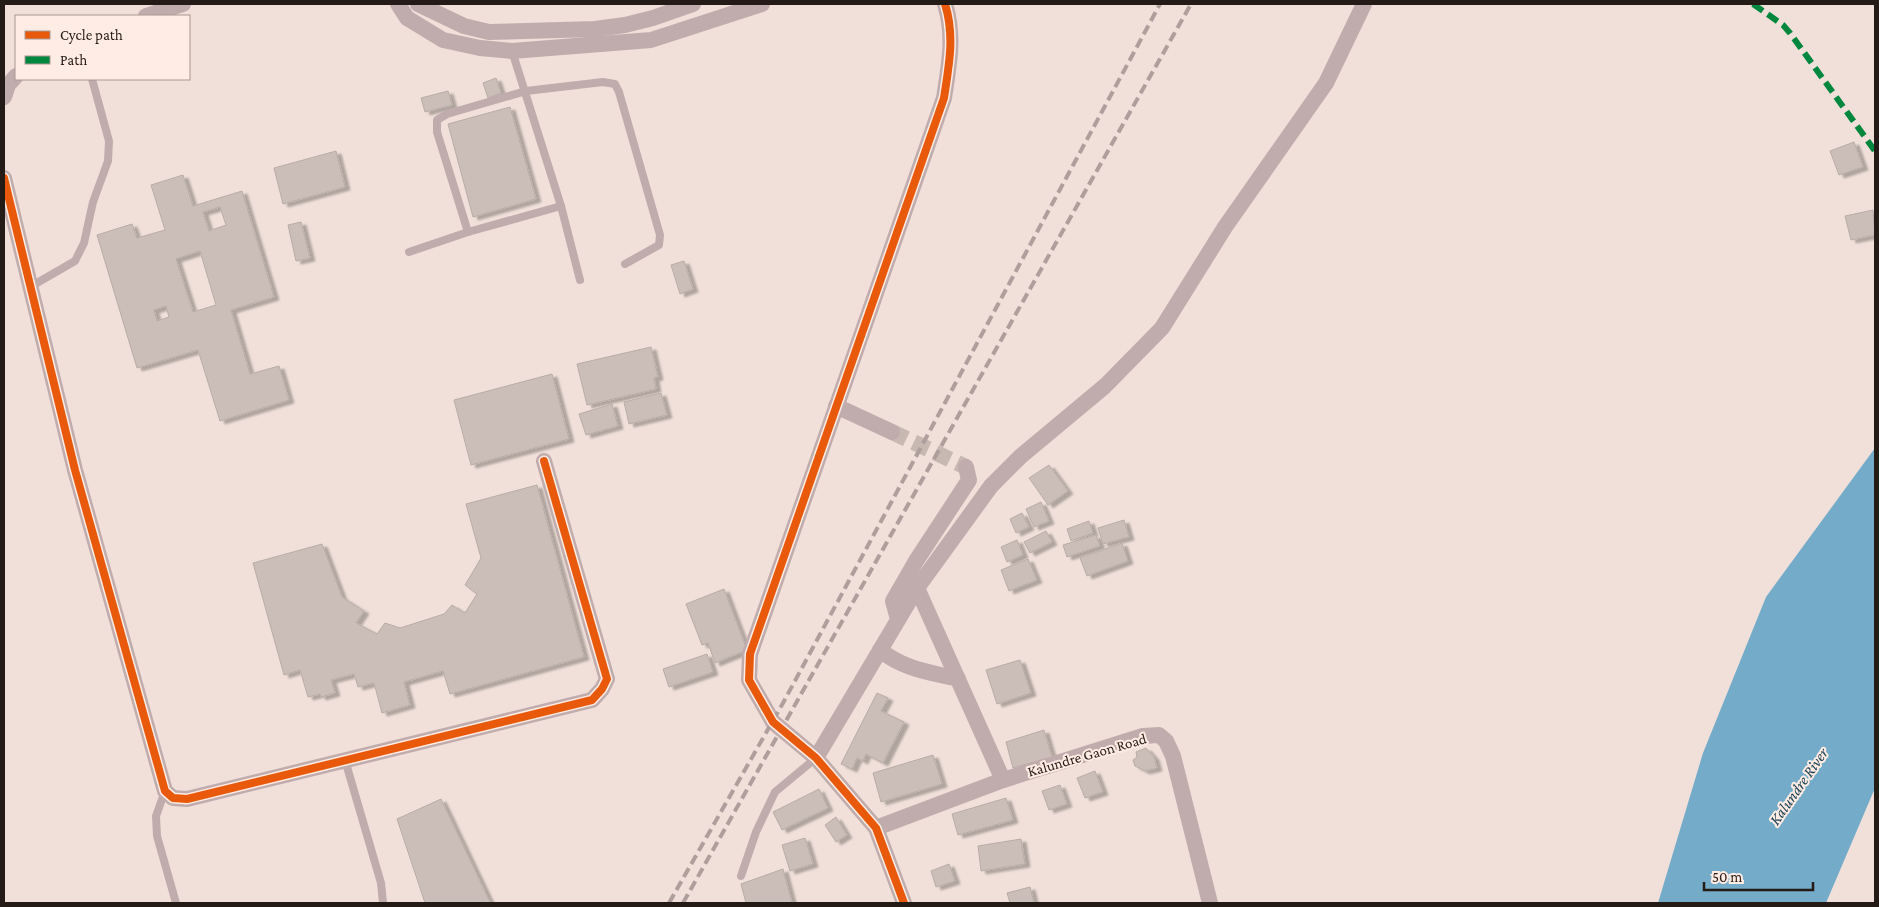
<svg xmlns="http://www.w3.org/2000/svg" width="1879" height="907" font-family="'Crimson Pro',serif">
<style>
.water{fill:#73abc9}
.building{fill:#cbbeb9;stroke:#b8aca6;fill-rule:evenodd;filter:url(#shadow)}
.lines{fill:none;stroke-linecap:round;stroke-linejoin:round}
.street-tunnel{stroke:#c7b9b2;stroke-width:16;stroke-dasharray:16 8;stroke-linecap:butt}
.lane{stroke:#c1acad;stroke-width:8}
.street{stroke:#c1acad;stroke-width:16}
.rail{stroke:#ae9f9d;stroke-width:4;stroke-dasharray:10 5;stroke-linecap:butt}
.quiet{stroke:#00873e;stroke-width:6;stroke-dasharray:12 6;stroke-linecap:butt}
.cycleway-casing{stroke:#ffece4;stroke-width:11}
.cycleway{stroke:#e8590c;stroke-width:8}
.labels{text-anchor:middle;stroke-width:4;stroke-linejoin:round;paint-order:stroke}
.street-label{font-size:15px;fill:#251b16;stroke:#ffece4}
.water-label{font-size:16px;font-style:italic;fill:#173d51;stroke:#ffece4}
</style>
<defs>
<filter id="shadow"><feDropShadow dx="5" dy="3" stdDeviation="1" flood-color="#0004"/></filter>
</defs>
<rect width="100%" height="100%" fill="#f0e0d9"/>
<!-- water -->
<polygon class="water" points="1875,448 1875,788 1826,903 1658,903 1703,753 1766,597"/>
<!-- building -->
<g class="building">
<polygon points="496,78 501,93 488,98 483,83"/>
<polygon points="448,91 452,105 425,112 421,98"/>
<polygon points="510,107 536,199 473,217 448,124"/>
<polygon points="1854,142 1863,167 1839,175 1830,151"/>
<polygon points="336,151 345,187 283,204 274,168"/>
<path d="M 183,175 L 193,206 L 242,191 L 274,297 L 231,310 L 250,374 L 279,366 L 289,400 L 220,421 L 198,350 L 137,368 L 97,235 L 132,224 L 137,238 L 165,230 L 151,185 ZM 220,207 L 226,225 L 209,231 L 203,212 ZM 200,251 L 216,305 L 193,312 L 176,259 ZM 166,306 L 169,317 L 157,321 L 154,310 Z"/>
<polygon points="1873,210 1875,235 1851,240 1845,216"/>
<polygon points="301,222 310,258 296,261 288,225"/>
<polygon points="684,261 693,289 680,294 671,265"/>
<polygon points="651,347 658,377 654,378 656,389 587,405 577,364"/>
<polygon points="552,374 569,439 471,465 454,400"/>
<polygon points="661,393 667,415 629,424 624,402"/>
<polygon points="612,404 618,426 586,435 579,414"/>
<polygon points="1049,465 1068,491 1048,505 1029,478"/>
<polygon points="537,485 584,657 450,694 443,671 404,682 410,705 382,713 374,683 358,687 354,674 331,680 335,693 321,697 320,694 308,697 300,670 284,675 253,563 322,544 342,597 364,611 356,623 377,634 385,623 400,628 444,614 452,605 465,613 477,594 465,585 481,558 466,504"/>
<polygon points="1041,502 1049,521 1034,527 1026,509"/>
<polygon points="1022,513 1029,527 1016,533 1010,519"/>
<polygon points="1124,520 1129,537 1103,544 1098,528"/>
<polygon points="1089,521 1093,533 1071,541 1067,529"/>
<polygon points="1046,531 1052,542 1030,553 1024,542"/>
<polygon points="1096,535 1100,546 1067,557 1063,545"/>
<polygon points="1017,540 1023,555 1007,562 1001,547"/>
<polygon points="1122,543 1128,561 1087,576 1080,558"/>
<polygon points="1028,559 1037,580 1009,591 1001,570"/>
<polygon points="724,589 747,650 715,663 708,643 702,645 686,604"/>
<polygon points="707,654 713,672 669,687 663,669"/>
<polygon points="1020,660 1031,693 997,704 986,670"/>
<polygon points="877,693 888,698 881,711 904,722 883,763 866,754 863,761 857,758 852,769 841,764"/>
<polygon points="1044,730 1052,757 1013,768 1006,742"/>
<polygon points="1146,748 1154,757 1157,768 1145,771 1135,766 1133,760 1137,757 1136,752"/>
<polygon points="933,755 942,784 881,802 873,773"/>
<polygon points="1095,771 1103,792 1085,798 1077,778"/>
<polygon points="1060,785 1067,804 1049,810 1042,791"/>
<polygon points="819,789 828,808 782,830 773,812"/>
<polygon points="1006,798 1013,820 958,835 952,814"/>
<polygon points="441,799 490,902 491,903 425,903 397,819"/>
<polygon points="836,817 847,835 836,842 825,825"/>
<polygon points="805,838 813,864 790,871 782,845"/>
<polygon points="1021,839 1025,864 981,871 978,846"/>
<polygon points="949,864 955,881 936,887 931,871"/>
<polygon points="783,869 792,903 746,903 741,884"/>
<polygon points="1030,887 1034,903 1010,903 1007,893"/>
</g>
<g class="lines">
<!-- street-tunnel -->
<polyline class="street-tunnel" points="892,432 966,467"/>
<!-- lane -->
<g class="lane">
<polyline points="512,51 561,206 580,280"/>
<polyline points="468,232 437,132 437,120 447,114 526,91 603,82 615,84 619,92 660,235 659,245 625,264"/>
<polyline points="409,252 468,232 561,206"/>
<polyline points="30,287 75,261 84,243 93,202 108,161 109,141 92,79"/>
<polyline points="345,760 381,883 383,903"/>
<polyline points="165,791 156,816 157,836 176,903"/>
<polyline points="741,876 756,832 775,792 816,758"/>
</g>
<!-- street -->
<g class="street">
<polyline points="398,4 407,18 443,40 480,48 512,51 651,40 762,4"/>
<polyline points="418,4 464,26 489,32 595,29 625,25 653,18 693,4"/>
<polyline points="146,16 183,4"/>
<polyline points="4,97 8,85 16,76"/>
<polyline points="4,178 75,470 165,791 173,798 187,799 592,700 602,689 607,679 544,461"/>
<polyline points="836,406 892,432"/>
<polyline points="917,588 1003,780"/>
<polyline points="898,619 893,601 916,561 969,480 966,467"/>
<path d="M 880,650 C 903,669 929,672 958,679"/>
<polyline points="816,758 917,588 991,486 1021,456 1105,386 1162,328 1225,227 1326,83 1364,4"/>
<polyline points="876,828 1003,780 1143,736 1159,735 1166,741 1173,756 1210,903"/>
<path d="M 904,903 L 876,828 L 816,758 L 773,722 L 749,680 L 750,654 L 944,98 C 949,65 955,36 945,4"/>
</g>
<!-- rail -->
<g class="rail">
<polyline points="669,903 783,703 1160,4"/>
<polyline points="683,903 1191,4"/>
</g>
<!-- quiet -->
<polyline class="quiet" points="1753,4 1783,25 1790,33 1875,151"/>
<defs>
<g id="cycleway">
<polyline points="4,178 75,470 165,791 173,798 187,799 592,700 602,689 607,679 544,461"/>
<path d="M 904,903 L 876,828 L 816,758 L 773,722 L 749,680 L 750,654 L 944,98 C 949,65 955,36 945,4"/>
</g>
</defs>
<!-- cycleway casing -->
<use href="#cycleway" class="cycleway-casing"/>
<!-- cycleway -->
<use href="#cycleway" class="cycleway"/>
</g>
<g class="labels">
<!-- street labels -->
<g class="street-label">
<text transform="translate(1087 755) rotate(-16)" y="5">Kalundre Gaon Road</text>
</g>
<!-- water labels -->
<g class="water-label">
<text transform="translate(1798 786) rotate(-55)" y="6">Kalundre River</text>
</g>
</g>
<!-- border -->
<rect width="1879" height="907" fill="none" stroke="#251b16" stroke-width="10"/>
<!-- legend -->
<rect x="15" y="15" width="175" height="65" fill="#ffece4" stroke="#a89892"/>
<rect x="25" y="31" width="25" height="8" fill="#e8590c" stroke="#a89892"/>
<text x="60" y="40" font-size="15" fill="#251b16">Cycle path</text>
<rect x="25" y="56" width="25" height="8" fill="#00873e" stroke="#a89892"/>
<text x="60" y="65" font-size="15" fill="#251b16">Path</text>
<!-- scale -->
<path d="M1704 882v8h109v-8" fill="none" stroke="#251b16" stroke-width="2.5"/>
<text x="1712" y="882" font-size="15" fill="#251b16" stroke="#ffece4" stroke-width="4" paint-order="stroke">50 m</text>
</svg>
